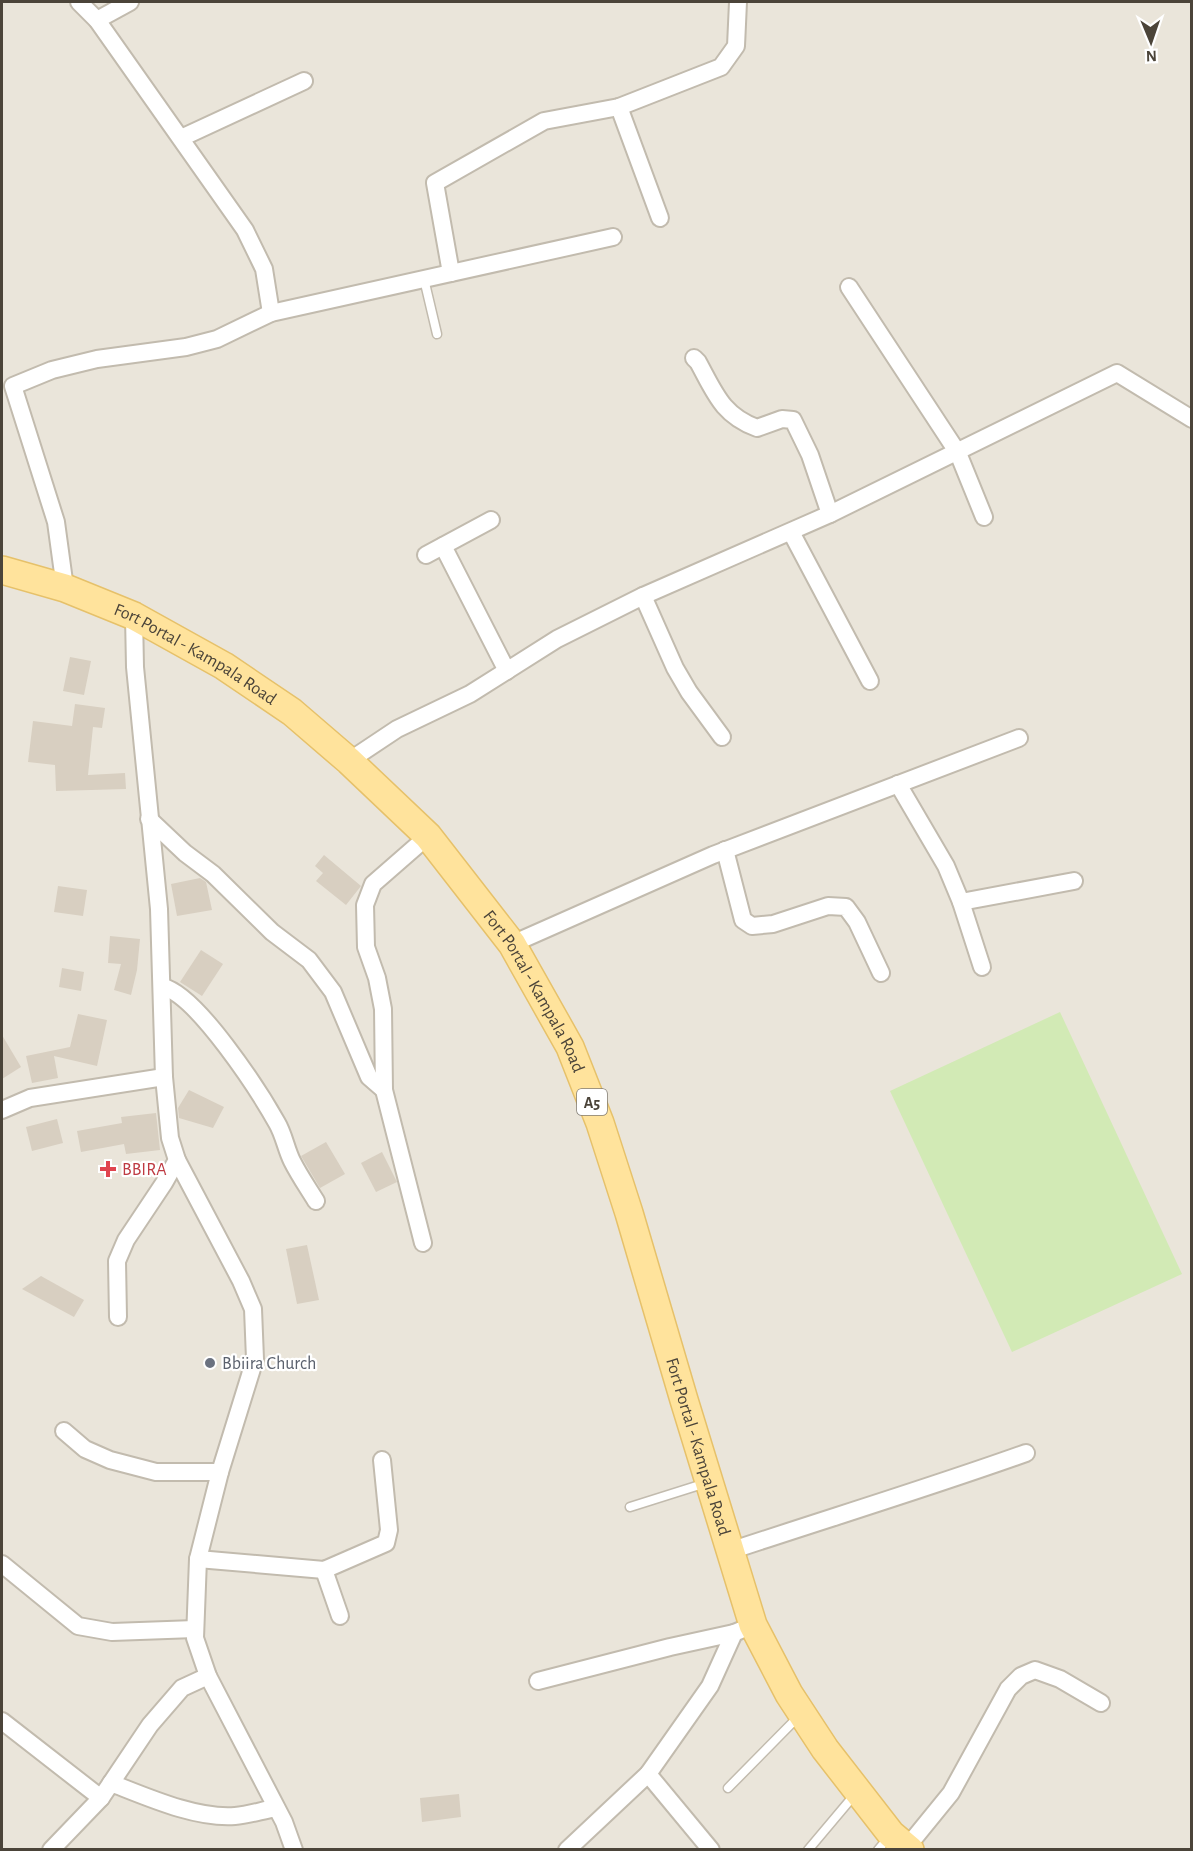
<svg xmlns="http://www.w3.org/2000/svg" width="1193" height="1851" font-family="'Alegreya Sans',sans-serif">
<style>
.residential{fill:#eae5da}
.green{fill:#d2eab5}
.building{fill:#d8cfc1}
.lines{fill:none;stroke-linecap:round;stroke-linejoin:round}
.service-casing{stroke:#c2bbae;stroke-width:11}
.minor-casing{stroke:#c2bbae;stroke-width:20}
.primary-casing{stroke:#e6c16a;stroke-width:30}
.service{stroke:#fff;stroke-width:8}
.minor{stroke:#fff;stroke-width:16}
.primary{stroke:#ffe39c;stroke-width:27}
.health-dot{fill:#e0444e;stroke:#fff;stroke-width:2}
.worship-dot{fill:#6b7280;stroke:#fff;stroke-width:2}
.labels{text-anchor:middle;stroke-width:4.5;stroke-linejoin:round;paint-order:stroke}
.shield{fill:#fff;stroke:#817c74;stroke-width:1.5}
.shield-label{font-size:16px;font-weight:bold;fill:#4b4439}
.street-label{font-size:18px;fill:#4b4439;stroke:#fff}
.health-label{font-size:18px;fill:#be3a42;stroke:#fff;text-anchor:start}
.worship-label{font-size:18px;fill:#5b616d;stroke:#fff;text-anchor:start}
</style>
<rect width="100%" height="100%" fill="#f6f3ec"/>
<!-- residential -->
<rect class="residential" x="2" y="2" width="1189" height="1847"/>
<!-- green -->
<polygon class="green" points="1060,1012 1182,1274 1012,1352 890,1091"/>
<!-- building -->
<g class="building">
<polygon points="70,657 91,661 84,695 63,691"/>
<polygon points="75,704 105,708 102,728 93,727 88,775 125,773 126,789 56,791 55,765 28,762 33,721 72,726"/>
<polygon points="324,855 361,886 346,905 316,881 323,873 315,866"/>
<polygon points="200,878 206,882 212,910 177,916 171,884"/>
<polygon points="58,886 87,890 83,916 54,912"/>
<polygon points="110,936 140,939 137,970 131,995 114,990 121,964 108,963"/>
<polygon points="201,950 223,964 202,996 180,982"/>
<polygon points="62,968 84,972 81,991 59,987"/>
<polygon points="78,1014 107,1020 97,1066 54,1056 58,1078 32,1083 26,1056 70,1047"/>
<polygon points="2,1035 21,1067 2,1079"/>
<polygon points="189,1090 224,1107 213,1128 179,1118 178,1108"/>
<polygon points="156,1113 160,1150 126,1154 124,1144 81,1152 77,1131 122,1123 121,1117"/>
<polygon points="57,1119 63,1143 32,1151 26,1127"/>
<polygon points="326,1142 345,1174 320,1188 301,1156"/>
<polygon points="382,1152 397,1182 376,1192 361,1163"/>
<polygon points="307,1245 319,1300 297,1304 286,1249"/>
<polygon points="41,1276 84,1300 74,1317 22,1289"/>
<polygon points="459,1794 461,1817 422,1822 420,1798"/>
</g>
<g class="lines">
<defs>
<g id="service">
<polyline points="424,279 437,334"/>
<polyline points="630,1507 706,1483"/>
<polyline points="728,1788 799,1716"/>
<polyline points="808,1850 856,1793"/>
<polyline points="878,1850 889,1837"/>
</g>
<g id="minor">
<polyline points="79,2 97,20 245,230 264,269 271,313"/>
<polyline points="97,20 130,2"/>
<polyline points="619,107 660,218"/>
<polyline points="181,138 304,81"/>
<polyline points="451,273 435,183 544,121 619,107 721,67 736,46 738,2"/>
<polyline points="849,287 958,453 984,517"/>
<path d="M 694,358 L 698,362 C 715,393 722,415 757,428 L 782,419 L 793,420 L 810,455 L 830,514"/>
<polyline points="791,532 870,681"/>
<polyline points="443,546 507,671"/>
<polyline points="426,555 491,520"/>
<polyline points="65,588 56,522 13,386 52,370 97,359 186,347 217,339 271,313 613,237"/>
<polyline points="643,596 675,668 689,692 722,737"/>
<polyline points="134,616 135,667 159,909 164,1077 170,1138 177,1160 241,1281 253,1309 255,1359 220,1472 198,1559 195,1638 208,1676 284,1822 294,1850"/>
<polyline points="349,761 397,729 470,694 557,639 643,596 830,514 1117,373 1192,419"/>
<polyline points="898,784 946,866 961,902 982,967"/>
<polyline points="149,819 185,853 213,874 272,932 309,960 333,992 369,1077 384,1090"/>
<polyline points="725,850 743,920 752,926 773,924 828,906 846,907 857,922 881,973"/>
<polyline points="961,902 1074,881"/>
<polyline points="512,944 713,855 1019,738"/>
<path d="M 163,987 C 197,995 259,1091 277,1123 C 284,1135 286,1149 292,1161 C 299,1175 308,1188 316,1201"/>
<polyline points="2,1110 30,1098 164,1077"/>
<polyline points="423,1243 384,1090 383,1009 377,978 366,947 365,905 373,884 428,836"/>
<polyline points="118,1317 117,1261 126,1240 164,1183 177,1160"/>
<polyline points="64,1431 85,1449 110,1460 156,1472 220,1472"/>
<path d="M 730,1551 C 829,1518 928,1488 1026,1453"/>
<polyline points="198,1559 324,1570 386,1543 389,1530 382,1460"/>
<polyline points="2,1564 78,1626 112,1632 195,1629"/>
<polyline points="324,1570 340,1616"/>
<polyline points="538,1681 670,1647 734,1633"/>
<polyline points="2,1721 101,1798"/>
<polyline points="648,1774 711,1850"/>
<path d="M 111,1783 C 147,1797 196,1819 235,1816 C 249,1815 263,1810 276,1808"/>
<polyline points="907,1847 951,1793 1008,1689 1021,1676 1035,1670 1060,1679 1101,1703"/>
<polyline points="51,1850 101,1798 150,1725 182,1688 208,1676"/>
<polyline points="567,1850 648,1774 710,1686 734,1633 753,1625"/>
</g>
<g id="primary">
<path id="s1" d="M 2,570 L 65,588 L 134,616 L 224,666 L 292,712 L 349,761 L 428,836 L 512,944 L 570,1047 L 600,1123 L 629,1213 L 684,1400 L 753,1625 L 789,1694 L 825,1749 L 891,1834 L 910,1850"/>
</g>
</defs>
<!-- service casing -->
<use href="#service" class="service-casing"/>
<!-- minor casing -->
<use href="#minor" class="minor-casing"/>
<!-- primary casing -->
<use href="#primary" class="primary-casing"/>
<!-- service -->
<use href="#service" class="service"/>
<!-- minor -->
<use href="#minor" class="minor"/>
<!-- primary -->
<use href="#primary" class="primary"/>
</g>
<!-- markers -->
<path class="health-dot" d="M105 1160h6v6h6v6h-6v6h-6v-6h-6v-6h6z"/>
<circle class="worship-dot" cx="210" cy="1363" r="6"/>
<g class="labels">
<!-- shield labels -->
<rect class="shield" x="577" y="1089" width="30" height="26" rx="4.5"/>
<g class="shield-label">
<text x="592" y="1108">A5</text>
</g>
<!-- street labels -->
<g class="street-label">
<text dy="6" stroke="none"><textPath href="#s1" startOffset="212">Fort Portal - Kampala Road</textPath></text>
<text dy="6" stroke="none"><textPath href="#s1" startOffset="698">Fort Portal - Kampala Road</textPath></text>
<text dy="6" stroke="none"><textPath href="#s1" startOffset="1184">Fort Portal - Kampala Road</textPath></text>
</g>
<!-- health labels -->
<g class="health-label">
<text x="122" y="1175">BBIRA</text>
</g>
<!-- worship labels -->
<g class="worship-label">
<text x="222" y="1369">Bbiira Church</text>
</g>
</g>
<!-- border -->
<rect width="1193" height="1851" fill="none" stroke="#4b4439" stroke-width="6"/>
<!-- north arrow -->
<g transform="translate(1151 42) rotate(178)" stroke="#ffffff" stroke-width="4.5" paint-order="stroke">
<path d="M0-4.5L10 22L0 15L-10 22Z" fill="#4b4439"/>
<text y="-9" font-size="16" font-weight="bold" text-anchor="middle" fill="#4b4439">N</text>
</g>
</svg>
